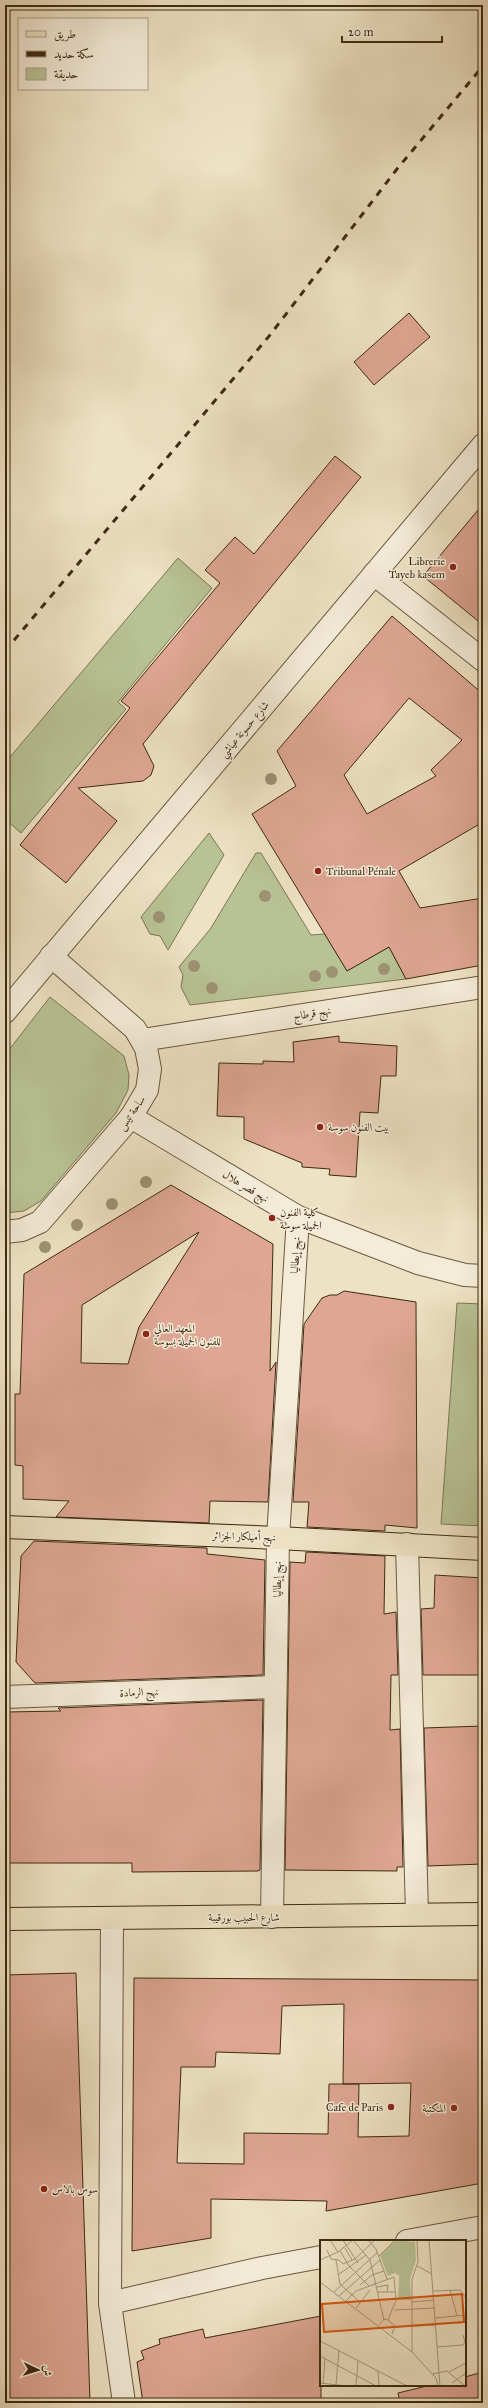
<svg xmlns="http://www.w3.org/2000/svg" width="488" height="2408" font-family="'IM FELL Great Primer',Amiri,serif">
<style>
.green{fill:#b8c395;stroke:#7a7654}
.building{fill:#dea693;stroke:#3d2a12;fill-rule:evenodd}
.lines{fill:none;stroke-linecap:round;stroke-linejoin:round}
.minor-casing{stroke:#69583e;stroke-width:24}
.major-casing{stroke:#3d2a12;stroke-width:24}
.minor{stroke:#f4ecd9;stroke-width:22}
.major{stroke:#eee2c4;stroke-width:22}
.rail{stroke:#3d2a12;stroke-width:3;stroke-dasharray:7 7;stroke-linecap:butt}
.tree{fill:#9e9274}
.poi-dot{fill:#8f2418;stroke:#f4ecd9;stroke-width:1.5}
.labels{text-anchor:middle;stroke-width:3;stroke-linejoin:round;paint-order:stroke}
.poi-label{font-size:11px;fill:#3d2a12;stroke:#f4ecd9;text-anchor:start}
.street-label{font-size:11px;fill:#3d2a12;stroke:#f4ecd9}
.inset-road{fill:none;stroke:#a7987d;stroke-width:1}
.view{fill:#d7540d;fill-opacity:0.15;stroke:#d7540d;stroke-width:2}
.inset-edge{fill:none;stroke:#3d2a12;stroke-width:2}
</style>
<rect width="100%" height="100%" fill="#eee2c4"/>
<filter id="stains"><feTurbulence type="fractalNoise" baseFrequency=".005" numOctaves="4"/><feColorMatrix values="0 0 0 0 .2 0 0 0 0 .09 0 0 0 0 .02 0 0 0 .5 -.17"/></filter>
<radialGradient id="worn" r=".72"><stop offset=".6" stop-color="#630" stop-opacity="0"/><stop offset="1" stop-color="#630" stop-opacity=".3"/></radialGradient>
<!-- green -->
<g class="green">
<polygon points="178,558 212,588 118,702 126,709 21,833 5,819 5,763"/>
<polygon points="209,833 224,855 168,950 160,936 150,934 141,917"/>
<polygon points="256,853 261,853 311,935 325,934 347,971 389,947 406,979 190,1005 181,987 183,975 179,967 211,928"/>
<polygon points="50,997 124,1056 129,1075 128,1090 116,1113 41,1201 24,1211 5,1213 5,1055"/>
<polygon points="457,1303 483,1304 483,1526 441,1524"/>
</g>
<!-- building -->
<g class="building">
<polygon points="409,313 430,337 374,385 354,362"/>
<polygon points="335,456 361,477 143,744 154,766 151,775 143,781 78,788 117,821 66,883 20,845 130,708 121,701 220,583 205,570 235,537 254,554"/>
<polygon points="483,504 483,625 423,576"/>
<path d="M 392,616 L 483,694 L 483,822 L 399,871 L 420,908 L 483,898 L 483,965 L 406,979 L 389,947 L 347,971 L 252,814 L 296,786 L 277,751 ZM 409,698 L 462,740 L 431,770 L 436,776 L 367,814 L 344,775 Z"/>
<polygon points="339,1036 339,1042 397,1046 396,1076 381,1076 378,1113 360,1112 356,1177 329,1175 330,1169 302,1167 302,1163 244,1139 244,1117 217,1116 219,1063 263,1064 263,1061 294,1062 293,1042"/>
<path d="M 171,1185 L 273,1244 L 270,1371 L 276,1362 L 268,1502 L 210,1501 L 209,1523 L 56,1517 L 69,1501 L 23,1499 L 23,1466 L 15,1465 L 15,1394 L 20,1394 L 24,1274 ZM 199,1232 L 139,1327 L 128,1364 L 81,1363 L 82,1305 Z"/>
<polygon points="344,1291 416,1302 417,1528 385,1525 385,1531 307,1527 309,1502 293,1502 304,1324 322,1298 330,1295 337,1295"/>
<polygon points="34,1541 207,1548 207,1554 265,1560 263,1675 35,1683 16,1662 21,1556"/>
<polygon points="306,1552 385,1556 384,1614 396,1612 398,1675 391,1675 390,1730 400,1729 403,1867 397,1867 397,1871 285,1870 290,1562 305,1563"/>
<polygon points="435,1575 483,1578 483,1675 423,1675 421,1609 434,1608"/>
<polygon points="263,1700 260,1870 258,1871 132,1872 132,1863 5,1863 7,1712 61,1711 58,1708"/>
<polygon points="483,1726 483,1864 428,1866 424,1728"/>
<polygon points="76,1973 90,2403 5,2403 5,1975"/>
<path d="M 134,1978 L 483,1980 L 483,2183 L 326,2211 L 327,2201 L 211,2199 L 211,2238 L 132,2251 ZM 344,2004 L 343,2084 L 411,2083 L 409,2136 L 358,2137 L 359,2084 L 329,2084 L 328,2134 L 244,2133 L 244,2164 L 177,2163 L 181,2067 L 215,2067 L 216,2052 L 280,2054 L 282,2006 Z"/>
<polygon points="321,2316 321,2403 143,2403 137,2362 144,2359 141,2351 160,2344 159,2339 203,2329 205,2338"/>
<polygon points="483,2372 483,2403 400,2403 398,2393 431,2385 465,2385 465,2377"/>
</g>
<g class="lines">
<defs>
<g id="minor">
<polyline points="374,574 483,660"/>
<polyline points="5,1012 483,445"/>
<polyline points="142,1040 483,987"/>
<polyline points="131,1117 298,1217 418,1263 465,1275 483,1276"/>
<polyline points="5,1232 22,1230 40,1222 131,1117 147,1090 150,1069 146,1048 135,1029 51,956"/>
<polyline points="407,1544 417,1914"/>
<polyline points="5,1697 274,1687"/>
<polyline points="272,1917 278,1538 298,1217"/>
<polyline points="112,1918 110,2303 124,2403"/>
<polyline points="407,2241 483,2227"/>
<polyline points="110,2303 262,2268 321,2257"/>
</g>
<g id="major">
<polyline points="5,1527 278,1538 483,1549"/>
<polyline points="5,1919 483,1914"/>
</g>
</defs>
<!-- minor casing -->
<use href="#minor" class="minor-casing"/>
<!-- major casing -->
<use href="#major" class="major-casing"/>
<!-- minor -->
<use href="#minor" class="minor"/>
<!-- major -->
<use href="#major" class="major"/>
<!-- rail -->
<polyline class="rail" points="5,651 270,335 397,169 483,66"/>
</g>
<!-- trees -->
<g class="tree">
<circle cx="271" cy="779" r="6"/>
<circle cx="265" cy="896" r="6"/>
<circle cx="159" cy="917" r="6"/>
<circle cx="194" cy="966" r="6"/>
<circle cx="384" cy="969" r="6"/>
<circle cx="332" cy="972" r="6"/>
<circle cx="315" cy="976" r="6"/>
<circle cx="212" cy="988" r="6"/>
<circle cx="146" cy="1182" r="6"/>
<circle cx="112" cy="1204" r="6"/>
<circle cx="77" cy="1225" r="6"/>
<circle cx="45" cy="1247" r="6"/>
</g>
<!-- markers -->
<g class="poi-dot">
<circle cx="453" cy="567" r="4"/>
<circle cx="318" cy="871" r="4"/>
<circle cx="320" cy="1127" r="4"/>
<circle cx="272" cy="1218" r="4"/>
<circle cx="146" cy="1334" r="4"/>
<circle cx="391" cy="2107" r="4"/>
<circle cx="454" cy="2108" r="4"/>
<circle cx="44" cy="2189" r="4"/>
</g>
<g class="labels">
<!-- poi labels -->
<g class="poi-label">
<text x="445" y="565" text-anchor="end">Librerie<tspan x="445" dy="13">Tayeb kasem</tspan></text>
<text x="326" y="875">Tribunal Pénale</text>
<text x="328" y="1131">بيت الفنون سوسة</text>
<text x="280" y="1216">كلية الفنون<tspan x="280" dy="13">الجميلة سوسة</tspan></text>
<text x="154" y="1332">المعهد العالي<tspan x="154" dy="13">للفنون الجميلة بسوسة</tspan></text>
<text x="383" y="2111" text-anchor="end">Cafe de Paris</text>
<text x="446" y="2112" text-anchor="end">المكتبة</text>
<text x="52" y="2193">سوس بالاس</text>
</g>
<!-- street labels -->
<g class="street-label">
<text transform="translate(244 729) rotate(-50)" y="4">شارع حسونة عياشي</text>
<text transform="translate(312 1013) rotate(-9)" y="4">نهج قرطاج</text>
<text transform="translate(131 1113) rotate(-55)" y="4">ساحة تيس</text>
<text transform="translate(246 1186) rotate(31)" y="4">نهج قصر هلال</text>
<text transform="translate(295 1255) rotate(-86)" y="4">نهج إيطاليا</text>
<text transform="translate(244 1536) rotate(2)" y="4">نهج أميلكار الجزائر</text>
<text transform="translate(277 1579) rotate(-89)" y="4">نهج إيطاليا</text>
<text transform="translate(139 1692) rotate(-2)" y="4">نهج الرمادة</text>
<text x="244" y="1921">شارع الحبيب بورقيبة</text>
</g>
</g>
<!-- overview -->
<g transform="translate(320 2240)">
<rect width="146" height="146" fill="#eee2c4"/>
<path d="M 76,0 L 95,2 L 96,20 L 90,39 L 91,60 L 78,60 L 79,36 L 75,33 L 68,36 L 60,15 Z" fill="#b8c395"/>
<path class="inset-road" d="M 10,0 L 18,12M 23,0 L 38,23M 33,0 L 50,20 L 64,80M 48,0 L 56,9 L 67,39M 97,0 L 98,22 L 92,39 L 92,112 L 116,138 L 118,146M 109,0 L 120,146M 25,8 L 32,20M 7,10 L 11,19 L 19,20 L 23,24 L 35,19 L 55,0M 20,11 L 29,26 L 49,46M 59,16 L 75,0M 0,20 L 18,12 L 33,0M 16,20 L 20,44 L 40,62M 97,26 L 112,34M 18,35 L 46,15M 0,42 L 92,112M 40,45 L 52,35 L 64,31M 57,47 L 68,45 L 67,52M 130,50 L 137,76M 113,51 L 140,50 L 146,58M 14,52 L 58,12M 58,52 L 76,52M 19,56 L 60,20M 26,61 L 36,51 L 74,37 L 76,60 L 68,80M 92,62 L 114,60M 36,68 L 50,50M 74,70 L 114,68M 115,78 L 146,75M 59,85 L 64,79 L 68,80 L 75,86 L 72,94M 76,87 L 116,85M 0,101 L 87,146M 117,107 L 143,105 L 145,102 L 143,95M 0,116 L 56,146M 58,131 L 59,146M 129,132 L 146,123M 113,134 L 127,131 L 145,146M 0,143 L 26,146M 132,143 L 146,133M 3,144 L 5,119M 16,145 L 19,110M 36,146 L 38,121"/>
<path class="view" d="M 142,54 L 144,82 L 4,92 L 2,64 Z"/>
<rect width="146" height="146" class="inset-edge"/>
</g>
<!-- margin -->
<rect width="488" height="2408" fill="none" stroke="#eee2c4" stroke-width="20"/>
<rect x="6" y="6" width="476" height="2396" fill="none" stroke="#3d2a12" stroke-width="2"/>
<rect x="10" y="10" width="468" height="2388" fill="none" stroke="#3d2a12"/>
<!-- legend -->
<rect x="18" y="18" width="130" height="72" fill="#f4ecd9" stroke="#ab9e89"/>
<rect x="26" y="31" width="20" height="6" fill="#eee2c4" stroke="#ab9e89"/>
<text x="54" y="38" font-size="12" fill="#3d2a12">طريق</text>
<rect x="26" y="51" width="20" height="6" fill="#3d2a12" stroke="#ab9e89"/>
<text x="54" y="58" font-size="12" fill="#3d2a12">سكة حديد</text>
<rect x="26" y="68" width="20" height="12" fill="#b8c395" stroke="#ab9e89"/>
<text x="54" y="78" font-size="12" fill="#3d2a12">حديقة</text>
<!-- north arrow -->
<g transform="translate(38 2370) rotate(94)" stroke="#f4ecd9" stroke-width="3" paint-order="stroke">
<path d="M0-3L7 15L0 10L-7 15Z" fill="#3d2a12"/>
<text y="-6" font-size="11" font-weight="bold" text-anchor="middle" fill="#3d2a12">ش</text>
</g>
<!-- scale -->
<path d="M342 36v6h100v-6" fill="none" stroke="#3d2a12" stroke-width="2"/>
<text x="348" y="36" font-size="12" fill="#3d2a12" stroke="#f4ecd9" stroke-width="3" paint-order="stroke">20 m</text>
<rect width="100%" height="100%" filter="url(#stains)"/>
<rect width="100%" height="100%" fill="url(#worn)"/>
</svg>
